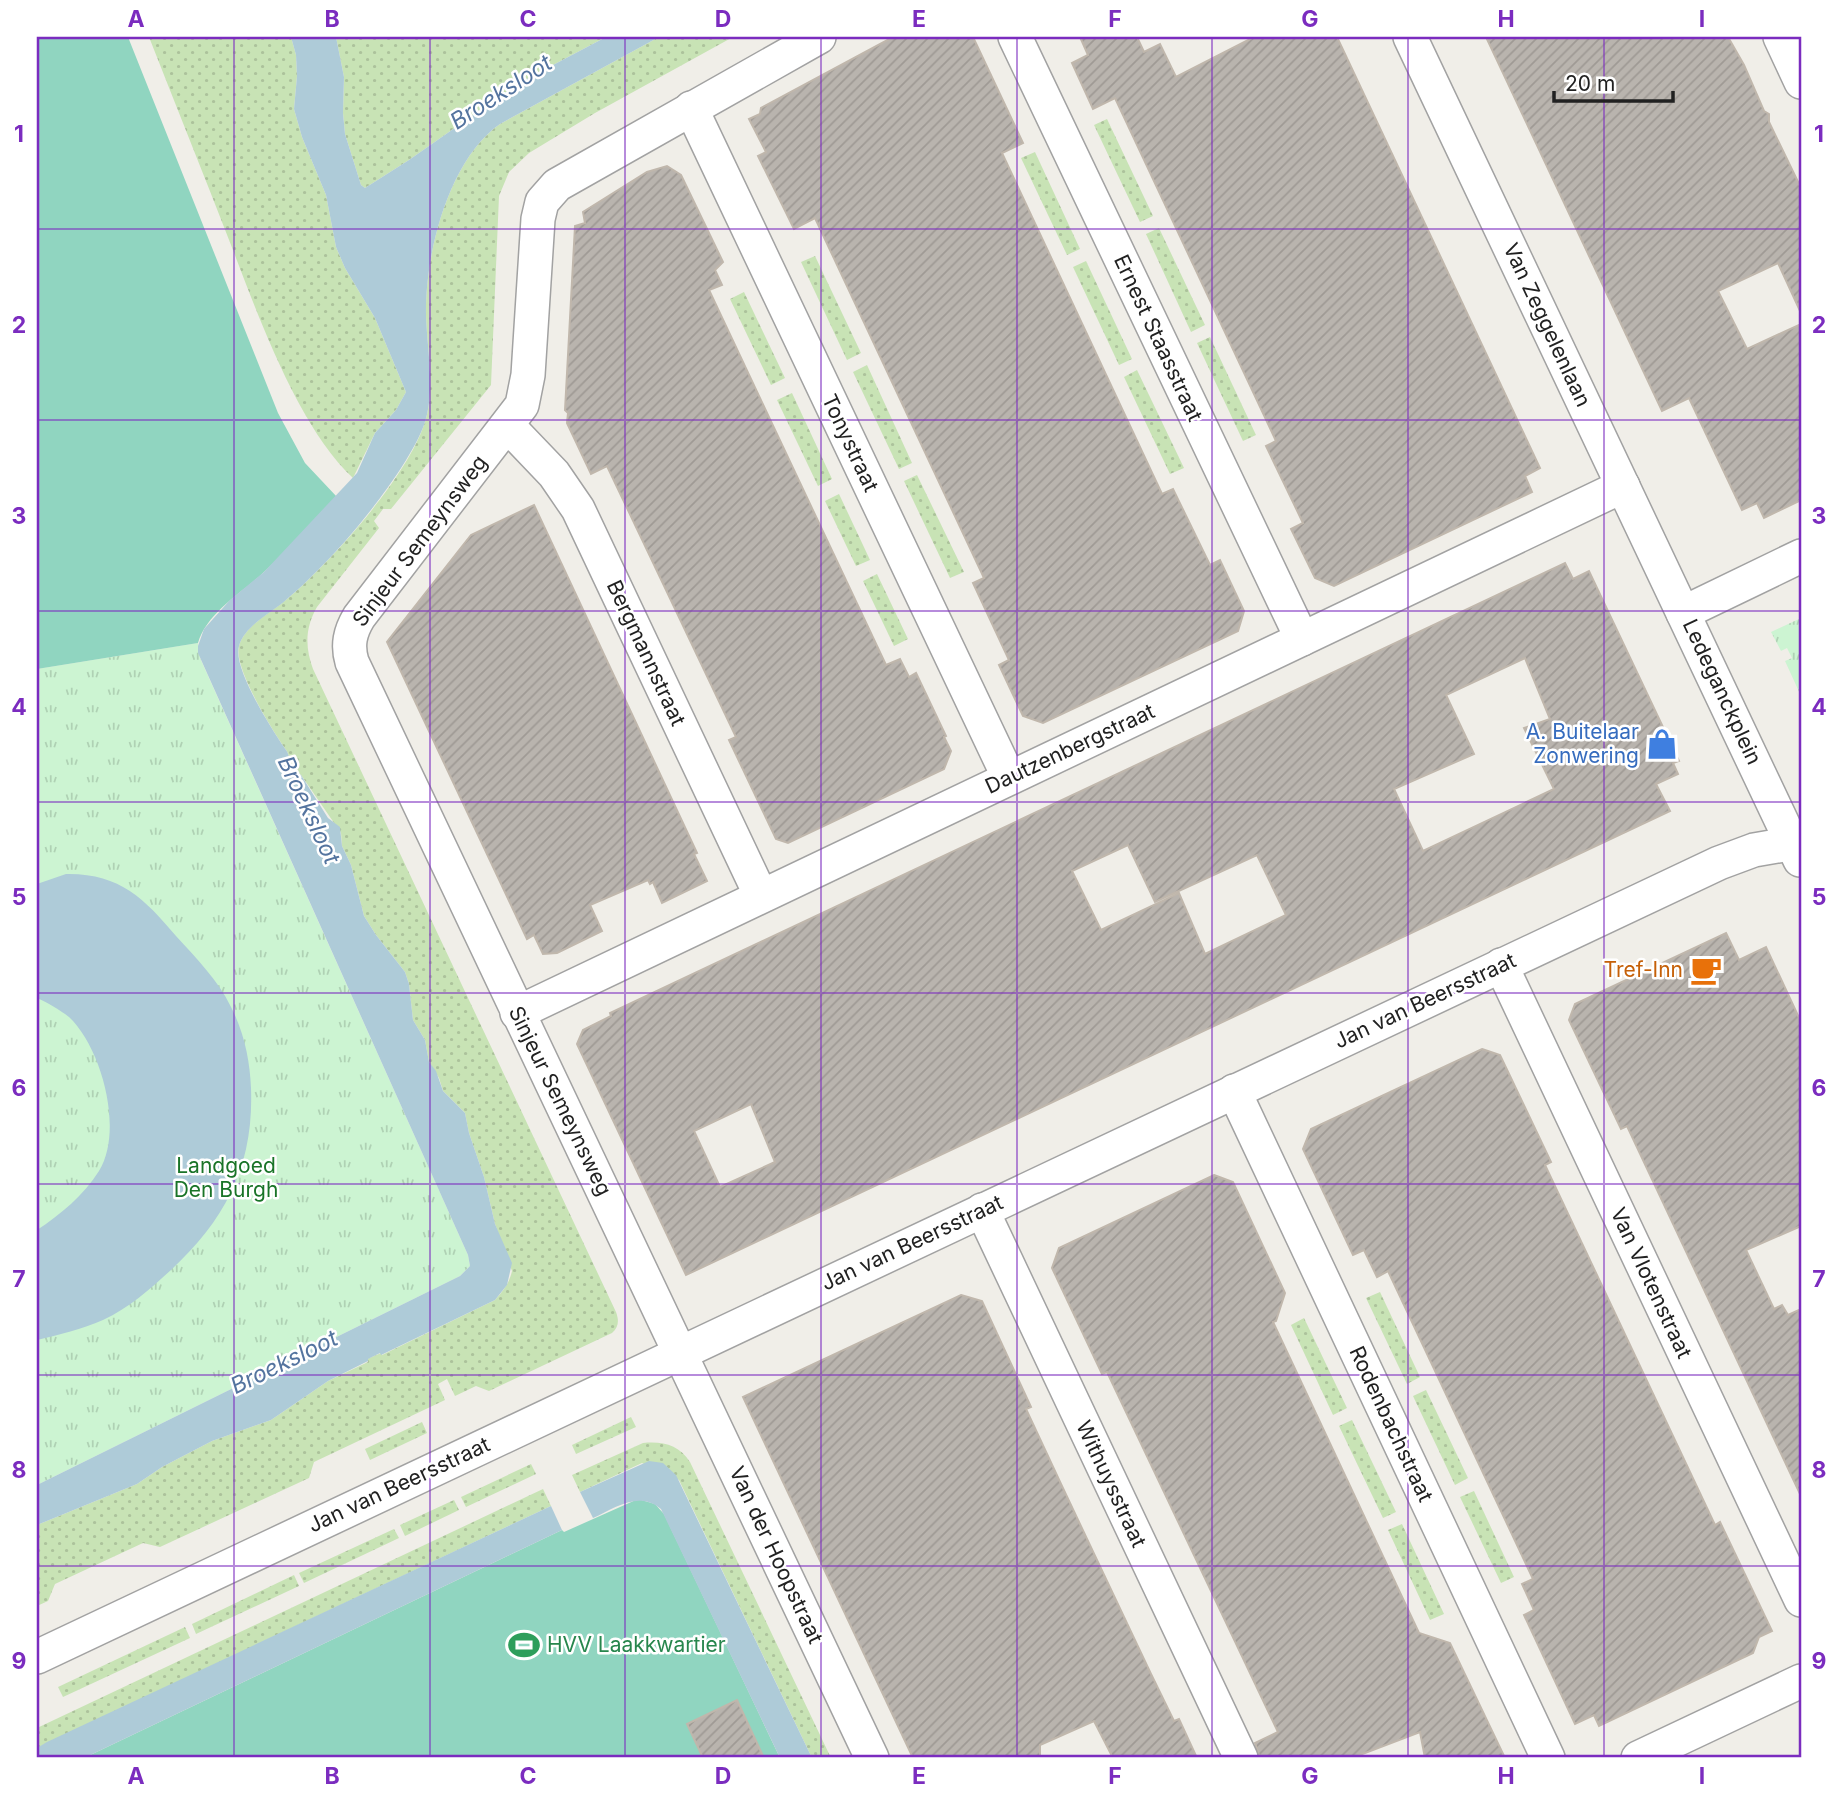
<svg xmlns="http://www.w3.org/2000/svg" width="1838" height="1795" font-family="Inter,sans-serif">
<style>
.grass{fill:url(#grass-dots)}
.park{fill:url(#park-tufts)}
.pitch{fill:#90d5c0}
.water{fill:#aecbd8}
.building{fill:url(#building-hatch);stroke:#c0b7ac;stroke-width:2;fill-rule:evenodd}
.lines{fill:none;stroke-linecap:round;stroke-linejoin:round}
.street-casing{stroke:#a2a2a2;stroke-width:36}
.street{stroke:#fff;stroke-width:33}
.grid{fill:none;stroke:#7b2cbf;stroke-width:2;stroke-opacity:0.55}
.labels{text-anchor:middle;stroke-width:5;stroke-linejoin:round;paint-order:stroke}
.street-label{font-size:21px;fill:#212121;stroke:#fff}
.shop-label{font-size:21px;fill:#366cbe;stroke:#fff;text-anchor:end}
.food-label{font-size:21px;fill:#c56008;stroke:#fff;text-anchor:end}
.park-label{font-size:21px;fill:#1a7428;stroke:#fff}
.leisure-label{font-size:21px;fill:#27864d;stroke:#fff;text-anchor:start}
.water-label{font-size:23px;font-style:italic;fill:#54749f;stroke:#fff}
.neatline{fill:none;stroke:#7b2cbf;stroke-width:2.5}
.grid-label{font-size:23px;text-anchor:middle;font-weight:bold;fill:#7b2cbf}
</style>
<defs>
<pattern id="grass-dots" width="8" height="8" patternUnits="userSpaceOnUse" patternTransform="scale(1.75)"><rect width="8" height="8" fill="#c8e3b5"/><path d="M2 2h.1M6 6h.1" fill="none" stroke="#acc29b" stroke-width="1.8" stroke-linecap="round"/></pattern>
<pattern id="park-tufts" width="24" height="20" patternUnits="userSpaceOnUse" patternTransform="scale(1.75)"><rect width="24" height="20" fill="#ccf4d2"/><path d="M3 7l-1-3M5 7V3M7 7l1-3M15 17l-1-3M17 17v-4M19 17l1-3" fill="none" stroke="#afd1b4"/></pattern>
<pattern id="building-hatch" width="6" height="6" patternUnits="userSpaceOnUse" patternTransform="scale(1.75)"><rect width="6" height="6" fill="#b9b4ae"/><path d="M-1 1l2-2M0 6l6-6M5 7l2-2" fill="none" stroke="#9f9a95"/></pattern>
</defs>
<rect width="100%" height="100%" fill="#f0eee8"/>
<!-- grass -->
<g class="grass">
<path d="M 149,37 L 291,37 L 296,55 L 297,76 L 294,109 L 302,137 L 326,195 L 336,247 L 345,268 L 375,318 L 406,392 L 396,410 L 375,433 L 353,478 C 298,427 258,315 231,245 C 204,175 176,106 149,37 Z"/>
<polygon points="336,37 606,37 519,83 409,160 365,188 361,185 345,134 343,113 344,77"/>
<path d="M 659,37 L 733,37 L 595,113 L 529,153 L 509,172 L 499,196 L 491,385 L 391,509 L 383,509 L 374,521 L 379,528 L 317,607 C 305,628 305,647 313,669 L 616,1312 C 619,1320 619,1327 612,1333 L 489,1391 L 476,1386 L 455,1396 L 447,1379 L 438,1384 L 445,1400 L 314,1462 L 309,1478 L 160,1547 L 143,1543 L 55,1584 L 48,1601 L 37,1606 L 37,1525 L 137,1484 L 162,1467 L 212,1441 L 271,1420 L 328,1381 L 368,1362 L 367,1359 L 381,1353 L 382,1355 L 495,1300 C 503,1291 509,1284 512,1271 L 495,1224 L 484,1177 L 469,1133 L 465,1113 L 443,1091 L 439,1078 L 429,1062 L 425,1040 L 413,1020 L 409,984 L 405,972 L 376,935 L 364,916 L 351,865 L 342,846 L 341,833 L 301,775 L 292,770 C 289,763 290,755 286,750 C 273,731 233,668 239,646 C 245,625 271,613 287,599 C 298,590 308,580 318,570 C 353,536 408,471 424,425 C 436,392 427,350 426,315 C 425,255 448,160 500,124 Z"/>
<polygon points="1107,119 1153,216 1140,222 1094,125"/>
<polygon points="1035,152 1080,249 1067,255 1021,158"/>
<polygon points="1159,228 1205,325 1191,332 1146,234"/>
<polygon points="815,256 861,353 847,360 801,262"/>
<polygon points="1086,261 1132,359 1119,365 1073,267"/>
<polygon points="744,292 785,378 771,385 730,299"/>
<polygon points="1210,337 1256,435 1243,441 1197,343"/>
<polygon points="867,365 912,463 899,469 853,372"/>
<polygon points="1137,370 1184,468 1170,474 1124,377"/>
<polygon points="792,393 832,479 818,486 777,400"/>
<polygon points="917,475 964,572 950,578 904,481"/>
<polygon points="839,494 870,560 856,566 825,501"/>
<polygon points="877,574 908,639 894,646 863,581"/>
<polygon points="1380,1292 1420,1377 1407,1384 1366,1298"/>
<polygon points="1304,1318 1347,1408 1333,1415 1291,1325"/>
<polygon points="1426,1390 1468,1478 1455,1485 1413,1396"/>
<polygon points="631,1417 636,1427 576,1454 572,1445"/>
<polygon points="1352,1420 1396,1512 1383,1518 1339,1426"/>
<polygon points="422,1422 427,1433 370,1460 365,1449"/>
<path d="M 643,1443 C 663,1441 679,1445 690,1462 L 831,1758 L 812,1758 L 679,1480 L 642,1463 L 580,1492 L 572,1475 Z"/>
<polygon points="531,1464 536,1474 466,1507 461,1497"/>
<polygon points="543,1489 551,1506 37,1748 37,1728"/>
<polygon points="1474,1491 1514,1577 1501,1583 1460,1497"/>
<polygon points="454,1500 459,1510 405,1536 400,1525"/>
<polygon points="1402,1524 1444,1614 1430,1620 1388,1530"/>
<polygon points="394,1529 399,1538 304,1583 299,1573"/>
<polygon points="294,1575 299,1586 196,1634 192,1624"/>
<polygon points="185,1627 190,1638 63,1697 58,1687"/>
</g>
<!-- park -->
<g class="park">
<polygon points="1801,618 1801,696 1785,661 1792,658 1787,648 1781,651 1771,632"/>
<polygon points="198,643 200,658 468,1255 470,1266 460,1276 37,1485 37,669"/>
</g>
<!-- pitch -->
<g class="pitch">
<path d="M 37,37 L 128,37 L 278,413 L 305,463 L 337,497 C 313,522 290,548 264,572 C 242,593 207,612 198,643 L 37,669 Z"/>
<polygon points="638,1499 655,1504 664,1514 780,1758 84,1758 562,1530 564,1532"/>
</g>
<!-- water -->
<g class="water">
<path d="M 291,37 L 336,37 L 344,77 L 343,113 L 345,134 L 361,185 L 365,188 L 409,160 L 519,83 L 606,37 L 659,37 L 500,124 C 448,160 425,255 426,315 C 427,350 436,391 424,425 C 408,468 351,538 318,570 C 308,580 298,590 287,599 C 272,613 245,625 239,646 C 232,668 273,731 286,750 C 290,755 289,763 292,770 L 301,775 L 328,818 L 340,827 L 342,846 L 351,865 L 364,916 L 376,935 L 405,972 L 409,984 L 413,1020 L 425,1040 L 429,1062 L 436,1071 L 443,1091 L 465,1113 L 469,1133 L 484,1177 L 495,1224 L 512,1263 L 507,1285 L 495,1300 L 381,1355 L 380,1353 L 368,1359 L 368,1361 L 328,1381 L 271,1420 L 212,1441 L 162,1467 L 137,1484 L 37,1525 L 37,1485 L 460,1276 L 470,1266 L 468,1255 L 198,653 L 198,646 L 204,629 L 230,600 L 264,572 L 357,473 L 375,433 L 396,410 L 406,392 L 375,318 L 345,268 L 336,247 L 326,195 L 302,137 L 294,109 L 297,76 L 296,55 Z"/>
<path d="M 66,874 C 119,873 144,898 176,936 C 196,958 218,980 231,1007 C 244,1032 250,1061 251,1088 C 254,1165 226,1219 171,1270 C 150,1289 129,1308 103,1320 C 82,1329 59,1335 37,1340 L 37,1230 C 60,1215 84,1195 99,1171 C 124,1131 102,1048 69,1017 C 60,1010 47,1002 37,998 L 37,884 Z"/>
<path d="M 649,1461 L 663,1463 L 676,1475 L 812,1758 L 780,1758 L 661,1509 C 639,1490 615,1508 593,1518 L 580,1492 Z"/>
<polygon points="551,1506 562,1530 84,1758 37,1758 37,1748 47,1742"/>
</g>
<!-- building -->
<g class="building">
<polygon points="893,37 973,37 1023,143 1002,153 1162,494 1173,489 1210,565 1220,560 1244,611 1238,631 1043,723 1023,716 999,665 1009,660 973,583 984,578 815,218 794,229 758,156 766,152 749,119 760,114 761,108"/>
<polygon points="1080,37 1137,37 1144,52 1160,44 1176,77 1254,37 1337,37 1540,468 1525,476 1532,492 1334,586 1315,578 1291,529 1303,523 1266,446 1276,441 1115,98 1093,109 1072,63 1088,55"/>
<polygon points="1486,37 1728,37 1744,65 1764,111 1769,114 1769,122 1801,188 1801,313 1778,263 1718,291 1747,349 1801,324 1801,500 1764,518 1757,503 1742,510 1689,398 1662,411"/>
<polygon points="667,166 681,175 723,262 715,270 722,285 709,290 886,665 900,659 909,677 916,673 946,736 944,737 951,751 944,769 788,843 776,839 729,740 736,737 607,466 591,474 567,423 568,413 565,410 575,226 585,223 583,212 647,172"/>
<polygon points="534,505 697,853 694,854 707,881 662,903 653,882 650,884 648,880 590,905 602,931 557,953 543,954 534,935 527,939 387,642 471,535"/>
<path d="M 1565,563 L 1573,579 L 1589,571 L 1679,761 L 1673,763 L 1678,774 L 1656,784 L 1670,811 L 686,1275 L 577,1044 L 583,1030 L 611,1016 L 610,1013 ZM 1525,658 L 1550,719 L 1524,728 L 1554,789 L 1423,851 L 1394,789 L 1474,754 L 1446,695 ZM 1128,845 L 1155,902 L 1257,855 L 1286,915 L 1205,954 L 1179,893 L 1101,930 L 1072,871 ZM 751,1104 L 775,1162 L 720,1187 L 694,1131 Z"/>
<polygon points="1726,933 1739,960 1766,947 1801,1022 1801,1226 1746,1250 1774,1309 1782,1305 1788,1315 1801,1309 1801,1496 1627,1126 1621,1129 1569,1020 1575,1004"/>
<polygon points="1482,1049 1500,1055 1510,1076 1551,1162 1545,1165 1715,1525 1720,1522 1772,1631 1759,1637 1753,1653 1599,1726 1594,1715 1575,1724 1524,1615 1534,1610 1522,1584 1533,1579 1388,1271 1377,1277 1364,1250 1353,1255 1303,1149 1311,1129"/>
<polygon points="1214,1175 1233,1182 1285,1293 1276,1321 1273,1322 1419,1633 1450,1643 1505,1758 1425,1758 1420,1732 1352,1758 1260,1758 1255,1743 1278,1732 1107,1372 1102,1374 1052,1268 1059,1248"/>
<polygon points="961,1295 982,1301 1031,1407 1026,1409 1061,1484 1151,1674 1174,1721 1179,1719 1197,1758 1113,1758 1094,1721 1040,1745 1040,1758 913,1758 743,1397"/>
<polygon points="737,1700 764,1758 703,1758 687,1724"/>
</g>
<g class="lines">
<defs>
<g id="street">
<path d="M 819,37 L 557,185 L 542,202 L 538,219 L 528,375 L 522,405 L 359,617 C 350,632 347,645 352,662 L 872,1758"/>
<polyline points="1015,37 1302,639"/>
<polyline points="1410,37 1800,860"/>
<polyline points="1780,37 1801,82"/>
<polyline points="691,108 1009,778"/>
<polyline points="508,426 554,474 578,509 761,896"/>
<polyline points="1683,613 1801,556"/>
<polyline points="1501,965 1801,1600"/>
<polyline points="517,1013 1623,486"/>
<polyline points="1234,1091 1548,1758"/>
<polyline points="982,1210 1241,1758"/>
<polyline points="37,1657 1719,863 1754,850 1801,842"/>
<polyline points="1638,1758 1801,1681"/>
</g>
</defs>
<!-- street casing -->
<use href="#street" class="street-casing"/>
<!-- street -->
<use href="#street" class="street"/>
</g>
<!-- grid -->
<path class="grid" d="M 234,37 L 234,1758M 430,37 L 430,1758M 625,37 L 625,1758M 821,37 L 821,1758M 1017,37 L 1017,1758M 1212,37 L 1212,1758M 1408,37 L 1408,1758M 1604,37 L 1604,1758M 37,229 L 1801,229M 37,420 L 1801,420M 37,611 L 1801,611M 37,802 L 1801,802M 37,993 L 1801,993M 37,1184 L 1801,1184M 37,1375 L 1801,1375M 37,1566 L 1801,1566"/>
<!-- icons -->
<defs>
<symbol id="shop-bare" viewBox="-9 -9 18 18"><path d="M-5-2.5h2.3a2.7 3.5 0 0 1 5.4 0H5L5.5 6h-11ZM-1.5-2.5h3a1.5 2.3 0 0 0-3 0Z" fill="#3f7fe0" stroke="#fff" stroke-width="2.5" paint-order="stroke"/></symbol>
<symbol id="cafe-bare" viewBox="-9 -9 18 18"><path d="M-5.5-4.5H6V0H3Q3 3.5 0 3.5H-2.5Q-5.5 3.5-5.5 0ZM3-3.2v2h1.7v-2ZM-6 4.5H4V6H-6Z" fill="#e8710a" stroke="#fff" stroke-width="2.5" paint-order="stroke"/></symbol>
<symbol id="stadium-bare" viewBox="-9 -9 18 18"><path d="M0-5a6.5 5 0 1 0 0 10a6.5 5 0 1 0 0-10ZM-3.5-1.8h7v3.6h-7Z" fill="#2e9e5b" stroke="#fff" stroke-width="2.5" paint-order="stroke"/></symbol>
</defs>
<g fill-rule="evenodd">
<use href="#shop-bare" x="1640" y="722" width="44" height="44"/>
<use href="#cafe-bare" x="1684" y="948" width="44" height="44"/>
<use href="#stadium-bare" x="502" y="1623" width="44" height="44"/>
</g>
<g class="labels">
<!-- street labels -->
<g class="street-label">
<text transform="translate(1547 325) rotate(65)" y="7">Van Zeggelenlaan</text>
<text transform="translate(1158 338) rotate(65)" y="7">Ernest Staasstraat</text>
<text transform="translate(850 443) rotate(65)" y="7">Tonystraat</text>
<text transform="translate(420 541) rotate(-53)" y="7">Sinjeur Semeynsweg</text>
<text transform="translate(646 653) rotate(65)" y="7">Bergmannstraat</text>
<text transform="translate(1722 692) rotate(65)" y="7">Ledeganckplein</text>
<text transform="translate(1070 749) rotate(-25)" y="7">Dautzenbergstraat</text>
<text transform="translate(1425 1001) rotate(-25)" y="7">Jan van Beersstraat</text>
<text transform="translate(560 1101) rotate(64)" y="7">Sinjeur Semeynsweg</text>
<text transform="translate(912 1243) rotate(-25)" y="7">Jan van Beersstraat</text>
<text transform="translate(1651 1283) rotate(65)" y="7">Van Vlotenstraat</text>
<text transform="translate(1391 1424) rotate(65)" y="7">Rodenbachstraat</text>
<text transform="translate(1111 1484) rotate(65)" y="7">Withuysstraat</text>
<text transform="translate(399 1485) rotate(-25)" y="7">Jan van Beersstraat</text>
<text transform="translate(776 1555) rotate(65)" y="7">Van der Hoopstraat</text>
</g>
<!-- shop labels -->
<g class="shop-label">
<text x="1639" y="739">A. Buitelaar<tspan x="1639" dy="24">Zonwering</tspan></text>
</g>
<!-- food labels -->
<g class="food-label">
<text x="1683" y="977">Tref-Inn</text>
</g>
<!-- park labels -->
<g class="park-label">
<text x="226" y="1173">Landgoed<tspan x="226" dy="24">Den Burgh</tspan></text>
</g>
<!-- leisure labels -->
<g class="leisure-label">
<text x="547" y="1652">HVV Laakkwartier</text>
</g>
<!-- water labels -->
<g class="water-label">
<text transform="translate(501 92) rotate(-33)" y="8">Broeksloot</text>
<text transform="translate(309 810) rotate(65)" y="8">Broeksloot</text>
<text transform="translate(284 1362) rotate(-26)" y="8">Broeksloot</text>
</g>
</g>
<!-- border -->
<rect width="1838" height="1795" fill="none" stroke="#ffffff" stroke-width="77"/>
<!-- scale -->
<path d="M1554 91v10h119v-10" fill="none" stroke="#212121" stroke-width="3.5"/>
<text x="1565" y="91" font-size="21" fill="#212121" stroke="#ffffff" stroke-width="5" paint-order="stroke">20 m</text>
<rect x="38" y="38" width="1762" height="1718" class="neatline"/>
<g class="grid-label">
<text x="136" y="27">A</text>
<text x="332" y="27">B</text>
<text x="528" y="27">C</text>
<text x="723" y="27">D</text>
<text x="919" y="27">E</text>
<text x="1115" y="27">F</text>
<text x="1310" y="27">G</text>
<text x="1506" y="27">H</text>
<text x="1702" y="27">I</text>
<text x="19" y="142">1</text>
<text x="1819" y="142">1</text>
<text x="19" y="333">2</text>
<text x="1819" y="333">2</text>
<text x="19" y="524">3</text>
<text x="1819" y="524">3</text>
<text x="19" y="715">4</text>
<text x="1819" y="715">4</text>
<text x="19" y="905">5</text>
<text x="1819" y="905">5</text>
<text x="19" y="1096">6</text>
<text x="1819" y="1096">6</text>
<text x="19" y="1287">7</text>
<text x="1819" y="1287">7</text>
<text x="19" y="1478">8</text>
<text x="1819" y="1478">8</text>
<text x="19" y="1669">9</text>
<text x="1819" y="1669">9</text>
<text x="136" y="1784">A</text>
<text x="332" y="1784">B</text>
<text x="528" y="1784">C</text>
<text x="723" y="1784">D</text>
<text x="919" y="1784">E</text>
<text x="1115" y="1784">F</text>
<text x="1310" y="1784">G</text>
<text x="1506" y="1784">H</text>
<text x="1702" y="1784">I</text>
</g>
</svg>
